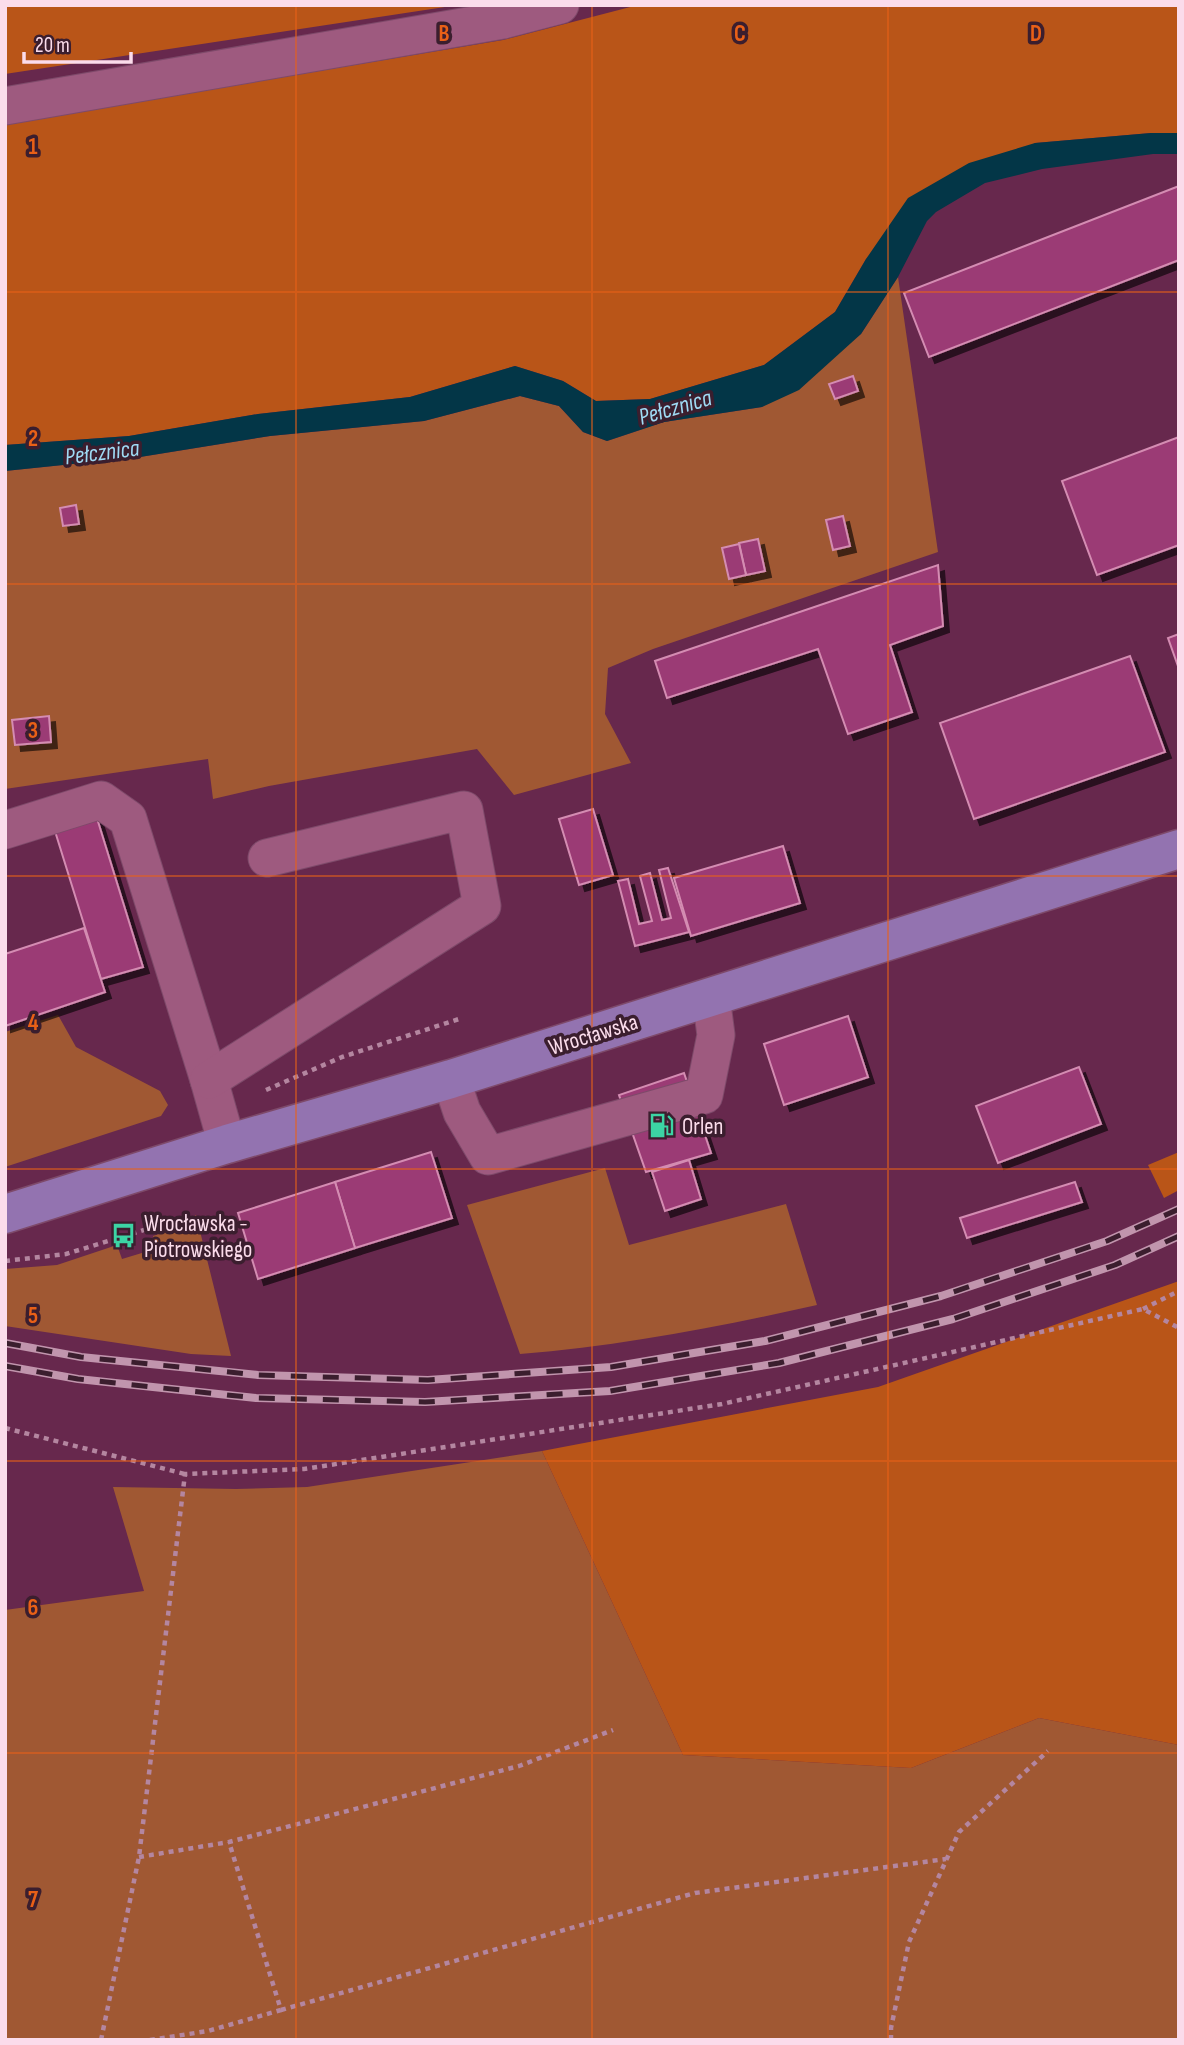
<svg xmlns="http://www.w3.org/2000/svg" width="1184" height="2045" font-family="'Sofia Sans Condensed',sans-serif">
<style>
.green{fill:#a05833}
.forest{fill:#b95518}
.water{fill:#033647}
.building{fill:#9b3a74;stroke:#d48cb2;stroke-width:2;filter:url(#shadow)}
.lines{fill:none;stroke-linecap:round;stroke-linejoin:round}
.minor-casing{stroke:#7e4a6a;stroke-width:39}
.major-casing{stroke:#7e4a6a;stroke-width:41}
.path{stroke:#b486a0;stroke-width:4.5;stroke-dasharray:5 5;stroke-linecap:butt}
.minor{stroke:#9e5a7f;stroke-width:37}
.major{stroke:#9373b0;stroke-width:38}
.rail-casing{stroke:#c195ad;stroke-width:8}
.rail{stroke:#3b1e2e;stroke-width:5;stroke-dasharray:16;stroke-linecap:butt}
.grid{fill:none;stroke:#e96017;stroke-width:2;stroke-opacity:0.55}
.labels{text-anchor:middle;stroke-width:7;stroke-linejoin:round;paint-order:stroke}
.street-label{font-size:23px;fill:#fbdceb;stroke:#3b1e2e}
.poi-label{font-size:23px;fill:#fbdceb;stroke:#3b1e2e;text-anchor:start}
.water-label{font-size:24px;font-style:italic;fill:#9fdaf4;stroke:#3b1e2e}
.grid-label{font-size:23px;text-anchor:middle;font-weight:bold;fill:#e96017;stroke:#3b1e2e;stroke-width:7;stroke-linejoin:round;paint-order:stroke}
</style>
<defs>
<filter id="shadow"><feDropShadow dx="6" dy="6" stdDeviation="0" flood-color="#0009"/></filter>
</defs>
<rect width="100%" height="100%" fill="#67284d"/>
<!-- green -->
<g class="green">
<polygon points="898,277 938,552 653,649 608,668 605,714 631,763 514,795 477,749 269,786 213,799 208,759 5,789 5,471 140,457 270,436 424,421 520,396 559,406 583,432 607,441 664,422 762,407 861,334"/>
<polygon points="58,1015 76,1047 160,1091 168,1105 161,1116 5,1167 5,1032"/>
<path d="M 605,1168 L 629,1245 L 786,1204 L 817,1305 C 719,1327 621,1346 520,1354 L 467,1205 Z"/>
<polygon points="196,1215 231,1356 191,1354 5,1326 5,1269 57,1265 117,1245 122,1259 155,1249 153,1236 184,1226"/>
<polygon points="542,1451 683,1755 911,1768 1039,1718 1179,1745 1179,2040 5,2040 5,1610 144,1591 113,1487 236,1489 307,1487"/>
</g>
<!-- forest -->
<g class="forest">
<polygon points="5,5 458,5 5,74"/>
<polygon points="638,5 1179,5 1179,133 1151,133 1035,143 866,259 835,312 764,365 650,399 596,401 563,381 515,366 410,397 258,414 129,436 5,445 5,120 25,120 503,40"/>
<polygon points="1179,1152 1179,1190 1164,1198 1148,1165"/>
<polygon points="1179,1281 1179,1745 1039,1718 911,1768 683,1755 542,1451 878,1387"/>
</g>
<!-- water -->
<polygon class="water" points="1151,133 1179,133 1179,154 1153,154 1042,169 985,183 936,212 927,221 898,277 861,334 799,390 762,407 664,422 607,441 583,432 559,406 520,396 424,421 270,436 140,457 5,471 5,445 129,436 258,414 410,397 515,366 563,381 596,401 650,399 764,365 835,312 866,259 908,198 969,163 1035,143"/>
<!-- building -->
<g class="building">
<polygon points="1179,186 1179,260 929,357 904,293"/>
<polygon points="853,376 858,391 835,399 829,384"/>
<polygon points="1179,437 1179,545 1097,575 1062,481"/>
<polygon points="76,505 79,524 63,526 60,508"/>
<polygon points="843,516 850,546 833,550 826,520"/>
<polygon points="758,539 765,571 746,575 739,543"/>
<polygon points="739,544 746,575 729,579 722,548"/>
<polygon points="938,565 943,626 890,645 912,712 848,734 818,649 667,698 655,661"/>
<polygon points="1179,634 1179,669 1168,638"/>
<polygon points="1130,656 1165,752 974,819 940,723"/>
<polygon points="49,716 51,742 15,745 12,720"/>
<polygon points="593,809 613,875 579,885 559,819"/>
<polygon points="96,815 143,967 101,979 54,828"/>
<polygon points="783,846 800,903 691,936 674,878"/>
<polygon points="668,868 689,932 635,946 618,881 628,879 639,924 652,921 640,876 650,873 662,920 671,918 659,870"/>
<polygon points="84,928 105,992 5,1026 5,954"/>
<polygon points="848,1016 868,1077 784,1105 764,1044"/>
<polygon points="1079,1067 1101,1124 998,1163 976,1106"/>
<polygon points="684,1073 711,1153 646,1172 619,1095"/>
<polygon points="431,1152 452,1218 355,1248 335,1182"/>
<polygon points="689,1160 701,1199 665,1211 652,1172"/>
<polygon points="335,1182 355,1248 258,1279 238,1213"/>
<polygon points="1075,1182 1082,1202 967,1238 960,1218"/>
</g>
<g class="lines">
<defs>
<g id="minor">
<polyline points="5,106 503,20 560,5"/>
<polyline points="5,830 101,800 128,819 209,1080 227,1144"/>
<polyline points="451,1079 462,1112 488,1156 704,1095 716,1035 711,997"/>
<polyline points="209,1080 482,906 464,810 267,858"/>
</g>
<polyline id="major" points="5,1214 227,1144 451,1079 1179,849"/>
</defs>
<!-- minor casing -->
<use href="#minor" class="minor-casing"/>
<!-- major casing -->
<use href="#major" class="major-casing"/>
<!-- path -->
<g class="path">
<polyline points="266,1090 342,1057 462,1018"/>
<polyline points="5,1261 66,1254 183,1218"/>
<polyline points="1143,1309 1179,1291"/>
<polyline points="5,1428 185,1474"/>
<polyline points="139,1857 229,1842 519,1766 613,1730"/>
<polyline points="281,2010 695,1893 946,1859"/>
<polyline points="101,2040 139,1857 185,1474 304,1469 722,1404 1143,1309 1179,1328"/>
<polyline points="150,2040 208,2031 281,2010 229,1842"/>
<polyline points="891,2040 891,2028 909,1942 959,1832 1048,1751"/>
</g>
<!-- minor -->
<use href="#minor" class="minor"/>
<!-- major -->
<use href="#major" class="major"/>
<defs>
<g id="rail">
<polyline points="5,1343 81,1357 258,1375 428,1380 611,1367 765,1341 941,1296 1107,1241 1179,1209"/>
<polyline points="5,1366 78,1379 256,1398 425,1402 610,1391 779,1363 953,1319 1115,1265 1179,1236"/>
</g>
</defs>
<!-- rail casing -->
<use href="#rail" class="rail-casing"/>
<!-- rail -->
<use href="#rail" class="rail"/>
</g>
<!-- grid -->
<path class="grid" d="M 296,5 L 296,2040M 592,5 L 592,2040M 888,5 L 888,2040M 5,292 L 1179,292M 5,584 L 1179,584M 5,876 L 1179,876M 5,1169 L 1179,1169M 5,1461 L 1179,1461M 5,1753 L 1179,1753"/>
<!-- icons -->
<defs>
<symbol id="fuel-bare" viewBox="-9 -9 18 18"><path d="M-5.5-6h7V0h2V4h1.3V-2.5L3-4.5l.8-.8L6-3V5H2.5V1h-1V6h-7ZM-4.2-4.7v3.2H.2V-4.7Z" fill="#3cd4a4" stroke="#3b1e2e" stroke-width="2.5" paint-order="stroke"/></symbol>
<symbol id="bus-bare" viewBox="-9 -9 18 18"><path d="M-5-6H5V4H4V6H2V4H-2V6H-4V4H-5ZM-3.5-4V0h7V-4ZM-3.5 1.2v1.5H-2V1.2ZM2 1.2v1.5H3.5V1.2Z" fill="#3cd4a4" stroke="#3b1e2e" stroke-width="2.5" paint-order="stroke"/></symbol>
</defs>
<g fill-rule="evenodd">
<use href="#fuel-bare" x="644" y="1108" width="35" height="35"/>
<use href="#bus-bare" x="106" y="1218" width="35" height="35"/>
</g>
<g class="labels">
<!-- street labels -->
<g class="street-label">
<text transform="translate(593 1034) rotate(-17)" y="8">Wrocławska</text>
</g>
<!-- poi labels -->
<g class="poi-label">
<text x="682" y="1134">Orlen</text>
<text x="144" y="1231">Wrocławska -<tspan x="144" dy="26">Piotrowskiego</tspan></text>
</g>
<!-- water labels -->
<g class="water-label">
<text transform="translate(675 407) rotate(-16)" y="8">Pełcznica</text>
<text transform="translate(102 452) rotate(-7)" y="8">Pełcznica</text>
</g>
</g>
<g class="grid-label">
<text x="444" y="41">B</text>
<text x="740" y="41">C</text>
<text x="1036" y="41">D</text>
<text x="33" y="154">1</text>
<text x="33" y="446">2</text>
<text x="33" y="738">3</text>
<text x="33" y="1030">4</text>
<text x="33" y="1323">5</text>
<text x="33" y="1615">6</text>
<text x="33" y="1907">7</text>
</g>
<!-- border -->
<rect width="1184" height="2045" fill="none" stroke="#fbdceb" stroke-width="14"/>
<!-- scale -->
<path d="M24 52v10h107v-10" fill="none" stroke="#fbdceb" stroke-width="3.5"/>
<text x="35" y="52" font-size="21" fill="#fbdceb" stroke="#3b1e2e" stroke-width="5" paint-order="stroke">20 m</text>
</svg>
